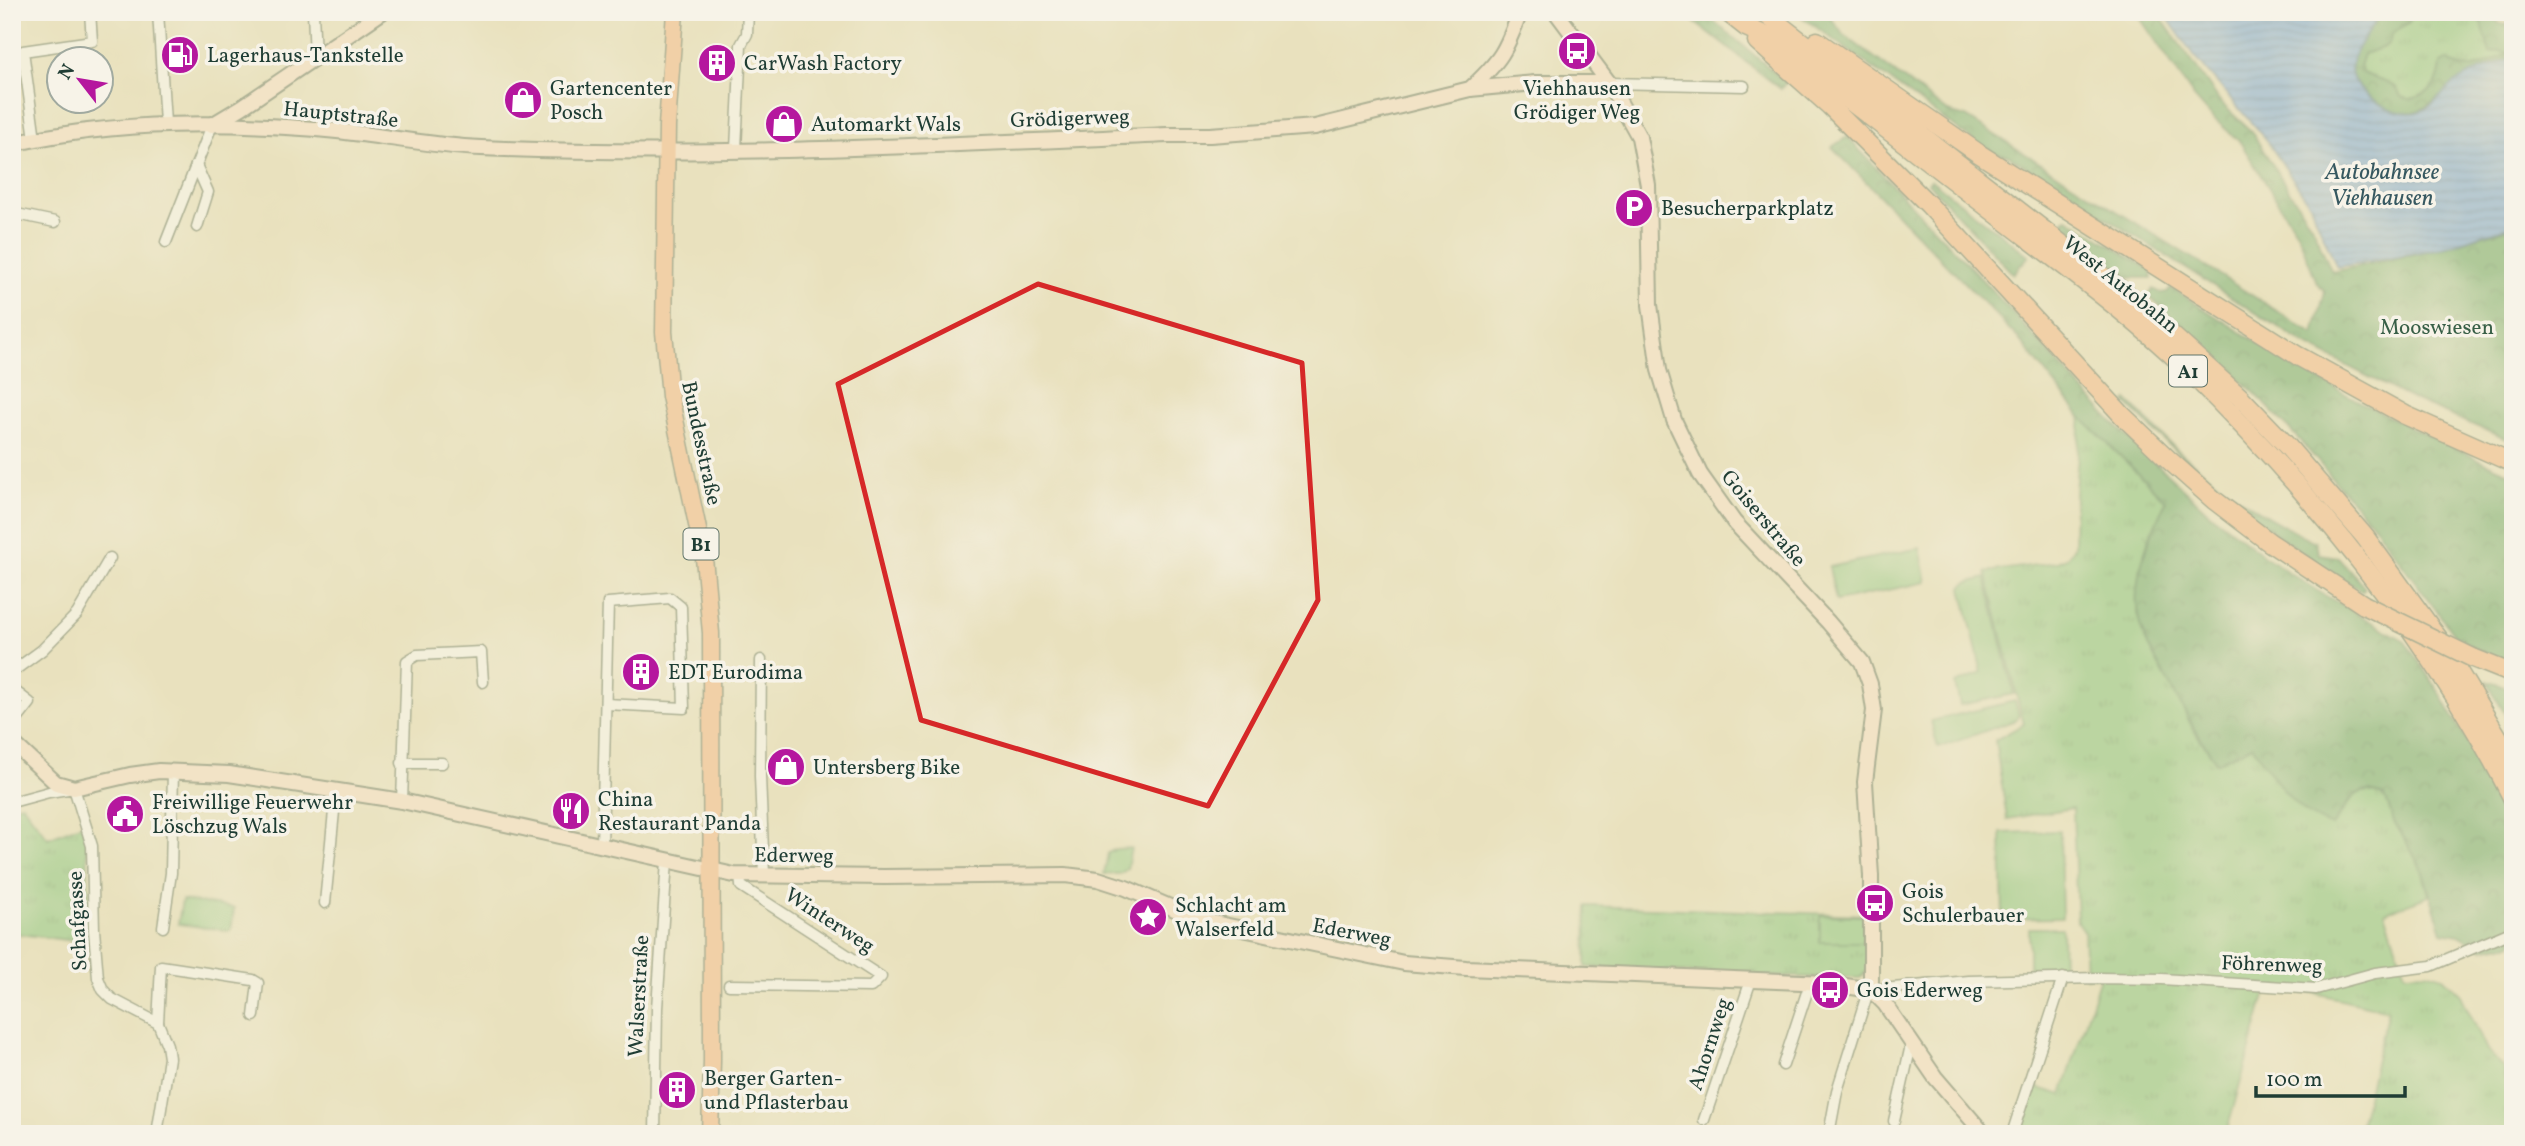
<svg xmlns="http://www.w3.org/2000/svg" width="2525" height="1146" font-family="Vollkorn,serif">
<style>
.grass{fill:url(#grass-tufts);stroke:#52825a;stroke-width:2}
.forest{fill:url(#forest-crowns);stroke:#457451;stroke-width:2}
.park{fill:#84c67f;stroke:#52825a;stroke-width:2}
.water{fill:url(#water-rules);stroke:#4d748d;stroke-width:2}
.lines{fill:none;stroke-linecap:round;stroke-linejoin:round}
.street-casing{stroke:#667664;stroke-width:13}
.secondary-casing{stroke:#667664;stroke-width:18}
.primary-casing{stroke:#667664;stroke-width:19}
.highway-casing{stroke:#667664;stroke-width:21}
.street{stroke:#fff;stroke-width:10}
.secondary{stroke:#fde4d1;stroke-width:14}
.primary{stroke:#fbbb8d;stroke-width:16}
.highway{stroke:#fbbb8d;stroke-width:18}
.highway-bridge-casing{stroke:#667664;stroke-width:21;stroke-linecap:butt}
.highway-bridge{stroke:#fbbb8d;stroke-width:18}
.marked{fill:none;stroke:#d62828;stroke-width:5;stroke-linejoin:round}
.labels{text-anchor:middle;stroke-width:7;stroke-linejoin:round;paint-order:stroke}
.shield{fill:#f7f3e8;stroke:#60746a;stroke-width:2}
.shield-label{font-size:19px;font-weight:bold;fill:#1f3d34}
.poi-label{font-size:21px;fill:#1f3d34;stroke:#f7f3e8;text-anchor:start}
.street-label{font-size:21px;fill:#1f3d34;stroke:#f7f3e8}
.park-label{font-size:21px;fill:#385f47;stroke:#f7f3e8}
.water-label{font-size:23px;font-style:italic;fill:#365860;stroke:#f7f3e8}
</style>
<defs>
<pattern id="grass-tufts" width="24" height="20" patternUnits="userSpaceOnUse" patternTransform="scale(1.75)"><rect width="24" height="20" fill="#84c67f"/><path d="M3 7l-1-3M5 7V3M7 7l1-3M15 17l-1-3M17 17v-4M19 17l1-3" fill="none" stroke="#6ba269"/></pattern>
<pattern id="forest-crowns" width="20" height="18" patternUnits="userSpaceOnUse" patternTransform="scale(1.75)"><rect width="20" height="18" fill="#6bab6e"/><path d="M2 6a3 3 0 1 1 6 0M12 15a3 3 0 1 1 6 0" fill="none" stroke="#578c5b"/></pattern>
<pattern id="water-rules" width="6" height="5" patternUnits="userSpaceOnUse" patternTransform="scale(1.75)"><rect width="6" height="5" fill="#7babe6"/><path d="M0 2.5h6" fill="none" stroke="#648cbb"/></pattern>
</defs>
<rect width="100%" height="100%" fill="#f7f3e8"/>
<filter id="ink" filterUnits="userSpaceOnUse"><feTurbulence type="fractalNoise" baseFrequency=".0143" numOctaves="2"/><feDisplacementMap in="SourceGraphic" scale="14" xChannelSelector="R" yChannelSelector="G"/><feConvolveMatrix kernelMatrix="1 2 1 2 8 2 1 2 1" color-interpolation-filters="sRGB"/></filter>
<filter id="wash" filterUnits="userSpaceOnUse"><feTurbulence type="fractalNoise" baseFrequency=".00686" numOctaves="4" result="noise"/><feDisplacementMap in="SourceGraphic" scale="28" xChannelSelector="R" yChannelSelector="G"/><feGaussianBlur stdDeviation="1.57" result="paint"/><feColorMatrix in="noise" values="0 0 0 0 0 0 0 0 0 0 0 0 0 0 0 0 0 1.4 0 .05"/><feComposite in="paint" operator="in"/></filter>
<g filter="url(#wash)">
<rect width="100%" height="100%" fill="#e9e1be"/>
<!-- grass -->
<g class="grass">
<path d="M 2413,12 L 2472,14 C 2482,23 2491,39 2500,51 L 2512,52 C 2492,60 2467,77 2448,60 L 2441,63 C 2439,86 2433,93 2410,100 L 2401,97 L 2396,87 L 2362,73 L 2359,66 L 2363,54 L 2384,47 L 2389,43 L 2392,34 L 2409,22 Z"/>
<path d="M 2081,417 L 2166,501 L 2150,536 L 2139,572 L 2137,614 L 2193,729 L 2217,763 L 2252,745 C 2275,778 2292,812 2332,826 C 2350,805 2353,780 2385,797 L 2394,821 L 2422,869 L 2429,896 L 2385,912 L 2405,973 L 2426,972 L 2443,977 L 2461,995 L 2487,1050 L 2503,1068 L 2513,1099 L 2513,1134 L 2358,1134 L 2388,1010 L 2315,993 L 2267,989 L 2226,1134 L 2017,1134 L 2032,1086 L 2062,1095 L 2100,977 L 2086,977 L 2084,932 L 2077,922 L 2073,808 L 2007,819 L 1995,740 L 2024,724 L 1986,572 L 2057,562 L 2068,557 L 2074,547 L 2075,492 Z"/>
<polygon points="22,804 48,838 82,824 87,842 90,943 12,933 12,806"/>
<polygon points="1587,906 1867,915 1868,970 1860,978 1747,976 1586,967"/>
</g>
<!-- forest -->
<g class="forest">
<polygon points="1681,12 1703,12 1786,82 1781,89"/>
<polygon points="1795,12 1826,12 1844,35 1948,112 1966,117 2314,334 2325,291 2317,283 2298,234 2240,142 2211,116 2194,97 2136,12 2157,12 2222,104 2251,131 2313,228 2332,272 2437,249 2513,227 2513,442 2414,400 2308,346 2009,156 1988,151"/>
<path d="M 2382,12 L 2413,12 L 2409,22 L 2392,34 L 2389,43 L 2384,47 L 2363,54 L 2359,66 L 2362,73 C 2380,81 2392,78 2401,97 L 2410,99 C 2433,93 2439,86 2441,63 L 2448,60 C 2466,78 2491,61 2510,53 L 2500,51 L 2490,53 L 2481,21 L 2472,14 L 2446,12 L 2495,12 L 2498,23 L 2504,25 L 2513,21 L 2513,58 C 2500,62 2484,67 2472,74 C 2427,100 2416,138 2362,90 C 2334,66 2366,35 2382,12 Z"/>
<path d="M 1847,137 L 1976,273 L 2115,425 L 2207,511 L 2263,555 L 2314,589 L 2405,641 L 2441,695 L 2513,825 L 2513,943 L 2483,949 L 2459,935 L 2442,932 L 2422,869 L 2394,821 L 2385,796 C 2353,780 2349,805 2332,826 C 2291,812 2276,779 2252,745 L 2217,763 C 2197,735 2181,705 2164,675 C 2154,656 2141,637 2138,615 C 2131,578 2151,534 2166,501 L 2081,417 L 2017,337 L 1832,147 Z"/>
<polygon points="1931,180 2029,256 2013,274 1928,183"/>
<polygon points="2068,218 2150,270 2152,278 2125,278 2063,227 2064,220"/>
<path d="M 2171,288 C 2230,325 2288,363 2349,396 C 2403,425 2458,450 2513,475 L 2513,666 L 2458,640 L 2375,527 L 2296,436 L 2250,388 L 2148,296 L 2154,289 L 2161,293 L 2167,292 Z"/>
<path d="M 2127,400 C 2142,415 2157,431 2173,446 C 2215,483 2264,518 2315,542 L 2319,554 L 2338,557 L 2365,587 L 2362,591 C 2270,535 2200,479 2125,402 Z"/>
<polygon points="2487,681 2513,690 2513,729"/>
</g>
<!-- park -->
<g class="park">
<polygon points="1920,548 1927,582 1836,601 1829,567"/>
<polygon points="1986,578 2014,694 1960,705 1955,684 1982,673 1962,588 1966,583"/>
<polygon points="2015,701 2019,715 2016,720 1938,748 1931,721"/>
<polygon points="2060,831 2062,918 2003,919 2001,833"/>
<polygon points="1131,848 1127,869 1120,874 1104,874 1108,853 1116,849"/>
<polygon points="182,900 234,908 231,931 178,924"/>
<polygon points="1820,915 1864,916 1863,942 1820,942"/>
<polygon points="2029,928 2062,928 2063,971 2029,972"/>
</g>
<!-- water -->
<path class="water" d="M 2163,12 L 2382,12 C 2367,36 2334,66 2362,91 C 2382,108 2411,124 2434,103 C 2441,97 2446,89 2453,84 C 2471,72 2493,65 2513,58 L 2513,225 L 2437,249 L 2337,267 L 2310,204 L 2267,141 L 2195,57 Z"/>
</g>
<g filter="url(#ink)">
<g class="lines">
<defs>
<g id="street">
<polyline points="158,12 165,123"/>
<polyline points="313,12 315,57"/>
<polyline points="1609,83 1744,86"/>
<polyline points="35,139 23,51 92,41 90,12"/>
<polyline points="736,149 741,45 747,34 748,12"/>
<polyline points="196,165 208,192 197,227"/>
<polyline points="12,213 55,222"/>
<polyline points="166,242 212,125"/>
<polyline points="761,660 760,776 764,875"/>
<polyline points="12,672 42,650 77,614 110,558"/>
<polyline points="12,689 30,703 12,726"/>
<polyline points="402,763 442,763"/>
<polyline points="402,801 407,661 417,655 481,652 483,682"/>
<polyline points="12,802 49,792 74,788 92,846 94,930 98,978 103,990 112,999 158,1023 167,1045 169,1058 157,1134"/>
<polyline points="602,846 608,603 670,598 681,607 684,708 606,704"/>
<polyline points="325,903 336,791"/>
<polyline points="163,927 171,873 173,770"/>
<polyline points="729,985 871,987 881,977 741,886 740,875"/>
<polyline points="158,1023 161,966 253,980 258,983 254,1016"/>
<polyline points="1783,1065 1810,983"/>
<polyline points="1704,1120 1751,980"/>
<polyline points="1894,1121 1911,1045"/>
<polyline points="12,1130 18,1134"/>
<polyline points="655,1134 657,1008 667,861"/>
<polyline points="1829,1134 1837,1091 1866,998 1871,990 1969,981 2099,978 2162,979 2316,989 2375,973 2431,966 2513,931"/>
<polyline points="2012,1134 2063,978"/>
</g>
<g id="secondary">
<polyline points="1556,12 1609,83 1639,137 1648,185 1650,305 1659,370 1674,420 1700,474 1734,522 1828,622 1862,662 1870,684 1874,710 1865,782 1871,876 1871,990 1885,1004 1935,1077 1984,1134"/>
<polyline points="1470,89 1535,83 1609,83"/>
<polyline points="212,125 242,107 382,12"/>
<path d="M 12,144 C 118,120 229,121 337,131 C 385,136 432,146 481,148 C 710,158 940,145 1168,135 L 1210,135 L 1315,127 L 1470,89 C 1501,60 1506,51 1520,12"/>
<polyline points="12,742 56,783 74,788 130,775 159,771 229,774 402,801 734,875 884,877 1065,875 1098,879 1126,888 1200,920 1404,963 1466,968 1827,983 1871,990"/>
</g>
<polyline id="primary" points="675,12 667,126 664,332 670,396 704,558 711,633 712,1061 710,1134"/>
<g id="highway">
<path d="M 1727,12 L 1746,27 L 1766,36 C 1848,99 1929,162 2011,225 C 2071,271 2132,316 2187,369 C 2315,495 2431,637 2513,799"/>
<polyline points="1763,12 2131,298 2241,398 2288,447 2365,537 2438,638 2513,762"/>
<polyline points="1757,41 1830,106 1928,204 2123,416 2169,460 2214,500 2269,542 2364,605"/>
<polyline points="1817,41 1978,153 2298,356 2405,415 2513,463"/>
<polyline points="2473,658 2513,674"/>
</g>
</defs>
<!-- street casing -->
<use href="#street" class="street-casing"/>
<!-- secondary casing -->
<use href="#secondary" class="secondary-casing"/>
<!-- primary casing -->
<use href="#primary" class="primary-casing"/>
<!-- highway casing -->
<use href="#highway" class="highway-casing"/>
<!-- street -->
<use href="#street" class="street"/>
<!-- secondary -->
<use href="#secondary" class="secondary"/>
<!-- primary -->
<use href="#primary" class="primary"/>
<!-- highway -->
<use href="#highway" class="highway"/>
<defs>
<polyline id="highway-bridge" points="2364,605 2473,658"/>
</defs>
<!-- highway-bridge casing -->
<use href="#highway-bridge" class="highway-bridge-casing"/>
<!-- highway-bridge -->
<use href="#highway-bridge" class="highway-bridge"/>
</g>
</g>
<!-- marked area -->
<path d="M0 0H2525V1146H0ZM 1038,284 L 1302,363 L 1318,600 L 1208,806 L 921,720 L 838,384 Z" fill="#e9e1be" fill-opacity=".55" fill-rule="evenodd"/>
<path class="marked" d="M 1038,284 L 1302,363 L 1318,600 L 1208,806 L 921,720 L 838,384 Z"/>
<!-- icons -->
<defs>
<symbol id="bus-disc" viewBox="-11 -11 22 22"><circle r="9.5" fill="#b5179e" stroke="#f7f3e8"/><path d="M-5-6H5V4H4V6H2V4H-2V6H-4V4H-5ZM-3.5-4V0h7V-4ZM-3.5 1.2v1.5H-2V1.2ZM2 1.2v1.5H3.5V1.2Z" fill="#fff"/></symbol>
<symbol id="fuel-disc" viewBox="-11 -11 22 22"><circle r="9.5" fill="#b5179e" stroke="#f7f3e8"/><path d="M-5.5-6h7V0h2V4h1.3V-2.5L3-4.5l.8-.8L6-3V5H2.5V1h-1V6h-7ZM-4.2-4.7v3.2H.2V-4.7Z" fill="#fff"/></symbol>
<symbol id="building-disc" viewBox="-11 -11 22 22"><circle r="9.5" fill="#b5179e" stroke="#f7f3e8"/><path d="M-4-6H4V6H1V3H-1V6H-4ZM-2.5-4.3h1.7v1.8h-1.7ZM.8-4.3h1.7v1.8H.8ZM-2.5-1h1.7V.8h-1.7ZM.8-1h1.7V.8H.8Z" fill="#fff"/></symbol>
<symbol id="shop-disc" viewBox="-11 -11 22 22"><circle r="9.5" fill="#b5179e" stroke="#f7f3e8"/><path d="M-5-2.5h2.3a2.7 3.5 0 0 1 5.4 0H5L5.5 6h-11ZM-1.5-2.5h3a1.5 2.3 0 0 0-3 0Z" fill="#fff"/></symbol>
<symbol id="parking-disc" viewBox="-11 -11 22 22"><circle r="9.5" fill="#b5179e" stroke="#f7f3e8"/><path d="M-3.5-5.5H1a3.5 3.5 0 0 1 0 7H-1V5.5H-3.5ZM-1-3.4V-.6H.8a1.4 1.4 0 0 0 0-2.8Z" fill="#fff"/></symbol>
<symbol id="restaurant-disc" viewBox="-11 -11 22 22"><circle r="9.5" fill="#b5179e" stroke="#f7f3e8"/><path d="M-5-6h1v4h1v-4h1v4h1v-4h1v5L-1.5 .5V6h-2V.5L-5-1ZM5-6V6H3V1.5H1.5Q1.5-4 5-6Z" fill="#fff"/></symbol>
<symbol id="civic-disc" viewBox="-11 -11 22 22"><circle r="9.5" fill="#b5179e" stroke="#f7f3e8"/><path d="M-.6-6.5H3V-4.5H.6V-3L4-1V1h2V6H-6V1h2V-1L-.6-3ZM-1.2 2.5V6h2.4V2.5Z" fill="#fff"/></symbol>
<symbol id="sight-disc" viewBox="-11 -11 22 22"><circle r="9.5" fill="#b5179e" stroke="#f7f3e8"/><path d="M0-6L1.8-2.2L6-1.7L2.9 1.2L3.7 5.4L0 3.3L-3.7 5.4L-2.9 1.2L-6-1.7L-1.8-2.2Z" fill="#fff"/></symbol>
</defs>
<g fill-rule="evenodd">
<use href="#bus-disc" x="1555" y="29" width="44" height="44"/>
<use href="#fuel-disc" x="158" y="33" width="44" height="44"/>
<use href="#building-disc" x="695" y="41" width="44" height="44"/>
<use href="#shop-disc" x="501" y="78" width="44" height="44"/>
<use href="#shop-disc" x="762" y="102" width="44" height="44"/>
<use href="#parking-disc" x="1612" y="186" width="44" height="44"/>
<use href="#building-disc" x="619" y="650" width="44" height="44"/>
<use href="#shop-disc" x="764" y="745" width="44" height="44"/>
<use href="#restaurant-disc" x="549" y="789" width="44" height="44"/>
<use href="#civic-disc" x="103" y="792" width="44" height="44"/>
<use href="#bus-disc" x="1853" y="881" width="44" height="44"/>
<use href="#sight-disc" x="1126" y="895" width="44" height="44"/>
<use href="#bus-disc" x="1808" y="968" width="44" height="44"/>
<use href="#building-disc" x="655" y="1068" width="44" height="44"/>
</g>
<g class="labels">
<!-- shield labels -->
<g class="shield">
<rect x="2169" y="355.5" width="38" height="31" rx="5"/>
<rect x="683.5" y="528.5" width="35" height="31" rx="5"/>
</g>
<g class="shield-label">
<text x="2188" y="378">A1</text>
<text x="701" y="551">B1</text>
</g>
<!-- poi labels -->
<g class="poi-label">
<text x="207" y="62">Lagerhaus-Tankstelle</text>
<text x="744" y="70">CarWash Factory</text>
<text x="550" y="95">Gartencenter<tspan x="550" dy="24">Posch</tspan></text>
<text x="1577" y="95" text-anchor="middle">Viehhausen<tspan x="1577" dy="24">Grödiger Weg</tspan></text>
<text x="811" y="131">Automarkt Wals</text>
<text x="1661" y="215">Besucherparkplatz</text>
<text x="668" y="679">EDT Eurodima</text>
<text x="813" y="774">Untersberg Bike</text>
<text x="598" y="806">China<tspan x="598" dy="24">Restaurant Panda</tspan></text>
<text x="152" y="809">Freiwillige Feuerwehr<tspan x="152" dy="24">Löschzug Wals</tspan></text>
<text x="1902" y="898">Gois<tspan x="1902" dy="24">Schulerbauer</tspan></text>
<text x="1175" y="912">Schlacht am<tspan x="1175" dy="24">Walserfeld</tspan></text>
<text x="1857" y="997">Gois Ederweg</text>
<text x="704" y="1085">Berger Garten-<tspan x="704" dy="24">und Pflasterbau</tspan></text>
</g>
<!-- street labels -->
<g class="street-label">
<text transform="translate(341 114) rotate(6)" y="7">Hauptstraße</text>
<text transform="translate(1070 118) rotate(-2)" y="7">Grödigerweg</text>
<text transform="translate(2121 284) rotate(39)" y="7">West Autobahn</text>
<text transform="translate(702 443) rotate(78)" y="7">Bundesstraße</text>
<text transform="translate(1764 518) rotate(50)" y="7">Goiserstraße</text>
<text transform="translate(794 855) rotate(1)" y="7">Ederweg</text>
<text transform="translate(830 920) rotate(33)" y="7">Winterweg</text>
<text transform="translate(77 921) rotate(-93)" y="7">Schafgasse</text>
<text transform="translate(1352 932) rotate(11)" y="7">Ederweg</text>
<text transform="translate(2272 964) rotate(2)" y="7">Föhrenweg</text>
<text transform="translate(638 996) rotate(-87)" y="7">Walserstraße</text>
<text transform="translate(1709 1044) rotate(-72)" y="7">Ahornweg</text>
</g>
<!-- park labels -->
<g class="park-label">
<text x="2437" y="334">Mooswiesen</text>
</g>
<!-- water labels -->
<g class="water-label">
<text x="2382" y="179">Autobahnsee<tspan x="2382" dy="26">Viehhausen</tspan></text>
</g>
</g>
<!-- margin -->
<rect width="2525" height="1146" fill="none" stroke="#f7f3e8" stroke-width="42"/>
<!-- north arrow -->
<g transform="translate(80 80) rotate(301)"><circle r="33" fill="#f7f3e8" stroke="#a1aaa0" stroke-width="2"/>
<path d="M0-5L12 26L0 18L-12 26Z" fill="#b5179e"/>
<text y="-10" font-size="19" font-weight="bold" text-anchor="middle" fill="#1f3d34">N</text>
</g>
<!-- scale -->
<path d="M2256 1086v10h149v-10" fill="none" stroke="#1f3d34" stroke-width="3.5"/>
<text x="2266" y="1086" font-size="21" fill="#1f3d34" stroke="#f7f3e8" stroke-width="5" paint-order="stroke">100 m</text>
</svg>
